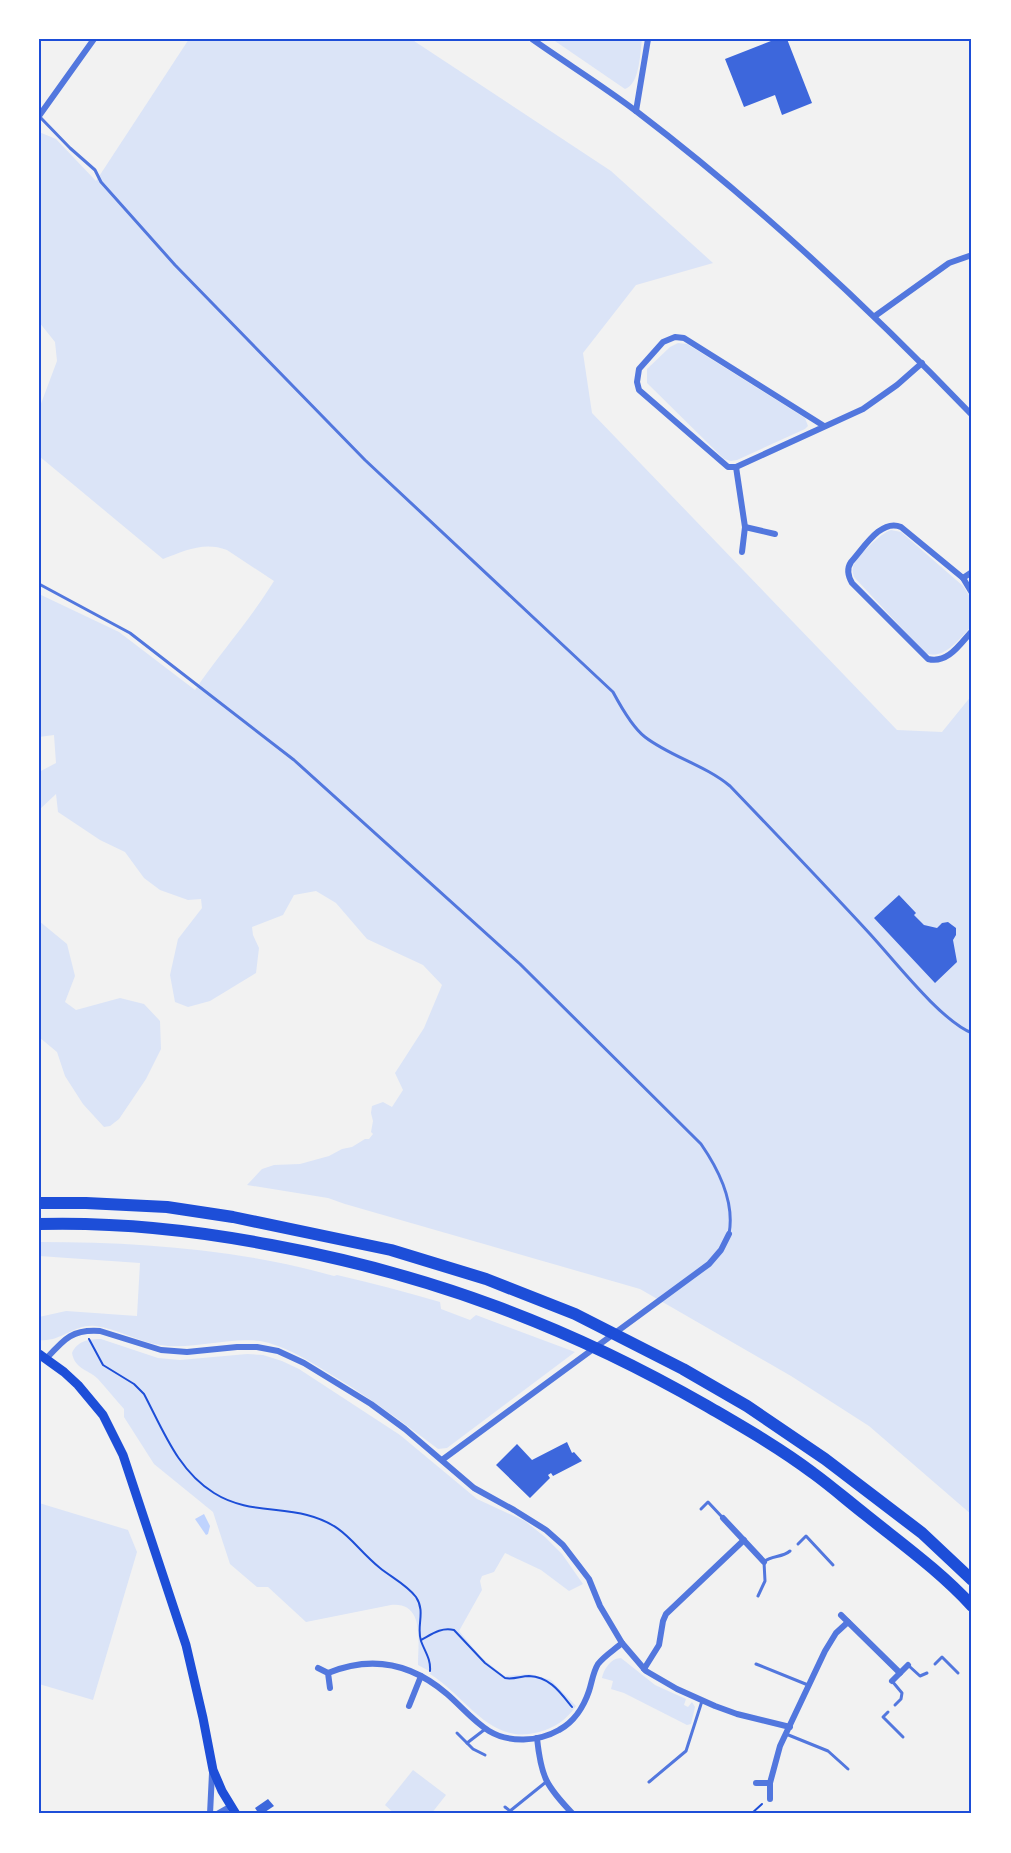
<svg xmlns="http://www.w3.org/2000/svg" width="1011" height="1853" font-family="'DM Sans',sans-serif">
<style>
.green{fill:#dbe4f7}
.water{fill:#bfd3fe}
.building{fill:#3d67dc}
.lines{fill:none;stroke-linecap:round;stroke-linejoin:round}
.path{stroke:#1d4ed8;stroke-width:2}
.service{stroke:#5277de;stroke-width:3}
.minor{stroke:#5277de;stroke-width:6}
.secondary{stroke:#1d4ed8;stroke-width:9}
.motorway{stroke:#1d4ed8;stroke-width:12}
.neatline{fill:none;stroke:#1d4ed8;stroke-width:2}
</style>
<rect width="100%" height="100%" fill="#f2f2f2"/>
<!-- green -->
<g class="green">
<path d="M 189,39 L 411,39 L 611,171 L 713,263 L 636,285 L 583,353 L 592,413 L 897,730 L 942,732 L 972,695 L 972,1515 L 869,1426 L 791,1376 L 640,1289 L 345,1204 L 328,1198 L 247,1185 L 262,1169 L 274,1165 L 300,1164 L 329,1156 L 342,1149 L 352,1147 L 365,1139 L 369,1139 L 373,1134 L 371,1132 L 373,1121 L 371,1113 L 372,1106 L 383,1102 L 392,1107 L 403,1090 L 395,1073 L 424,1028 L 442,985 L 423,965 L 367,939 L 336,903 L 316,891 L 294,895 L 283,915 L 252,927 L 253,935 L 259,948 L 256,973 L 210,1001 L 188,1007 L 175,1002 L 170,975 L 178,939 L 202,908 L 201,899 L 188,900 L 160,890 L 144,878 L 125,852 L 100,840 L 58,812 L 56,794 L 39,810 L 39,772 L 56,763 L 54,735 L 39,737 L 39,594 L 119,632 L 195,690 C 220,653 250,620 274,581 L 227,550 C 204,541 184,551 163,559 L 39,456 L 39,409 L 57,361 L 55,342 L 39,322 L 39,132 L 56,139 L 96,181 Z"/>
<path d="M 552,39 L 642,39 C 640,53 640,84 625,89 Z"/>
<polygon points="678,343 687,344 805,418 808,426 805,429 737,460 731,461 724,459 647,383 647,369 670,347"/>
<path d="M 891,530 L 901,532 L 963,586 L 972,600 L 972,626 C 959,638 945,661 925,653 L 854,577 C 853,573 852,571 853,567 C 855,558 882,532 891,530 Z"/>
<polygon points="39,921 67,944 75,976 65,1002 76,1010 120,998 144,1004 160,1021 161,1049 146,1079 119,1119 110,1126 104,1127 83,1104 65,1076 57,1052 39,1037"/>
<path d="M 39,1242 C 138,1242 238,1249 334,1276 L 337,1275 C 372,1283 406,1292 440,1302 L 441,1309 L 470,1320 L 476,1315 L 575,1352 L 447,1448 L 438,1449 C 400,1420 363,1393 322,1369 C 303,1357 282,1345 260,1341 C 227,1337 193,1350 160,1345 C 139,1342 118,1329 95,1326 C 74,1324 60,1343 39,1340 L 39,1317 L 66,1311 L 137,1316 L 140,1263 L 39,1256 Z"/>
<path d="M 101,1339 L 158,1358 L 180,1360 L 247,1354 L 263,1355 L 282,1361 L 299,1369 L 400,1435 L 477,1499 L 525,1521 L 545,1537 L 562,1554 L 583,1584 L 569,1591 L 541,1570 L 505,1553 L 494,1572 L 482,1576 L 480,1581 L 482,1590 L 459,1631 L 481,1657 L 504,1676 L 530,1674 L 551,1680 L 576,1706 C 567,1719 555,1728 539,1732 C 490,1746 466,1696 430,1674 L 431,1672 L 418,1665 C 418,1641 425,1602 391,1605 L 306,1622 L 268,1587 L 257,1587 L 230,1564 L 213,1512 L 154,1464 L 124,1417 L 124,1409 C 115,1399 107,1389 98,1379 C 90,1370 75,1370 72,1353 C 77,1341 89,1339 101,1339 Z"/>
<polygon points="39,1503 128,1530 137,1552 93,1700 39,1684"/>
<path d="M 621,1658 L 655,1685 L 686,1699 L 684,1705 L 688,1707 L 692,1702 L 695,1707 L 691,1724 L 687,1725 L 624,1693 L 611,1689 L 613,1681 L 602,1678 C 604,1669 611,1658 621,1658 Z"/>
<polygon points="413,1770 446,1795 431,1814 395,1814 385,1805"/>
</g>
<!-- water -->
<polygon class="water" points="204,1514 210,1526 208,1534 206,1535 195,1519"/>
<!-- building -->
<g class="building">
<polygon points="776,39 787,39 812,103 782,115 775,95 744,107 725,59"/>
<polygon points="899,895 916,913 914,915 924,925 937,928 942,923 948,922 956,928 956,935 953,940 957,962 935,983 874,918"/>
<polygon points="567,1442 572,1453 574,1452 582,1461 553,1476 551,1473 548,1475 550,1478 530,1498 496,1465 517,1444 532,1460"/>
<polygon points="268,1799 274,1806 262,1814 259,1814 255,1808"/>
</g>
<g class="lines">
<!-- path -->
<g class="path">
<path d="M 89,1339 L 103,1365 L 134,1384 L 144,1394 C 163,1430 178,1471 214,1493 C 244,1512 276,1507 307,1515 C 346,1525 352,1545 380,1568 C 391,1577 407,1585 416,1597 C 426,1612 416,1626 421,1641 C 425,1652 431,1659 430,1671"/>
<path d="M 421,1640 C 432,1634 441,1627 454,1630 L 485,1663 L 505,1678 C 513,1680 521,1676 529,1676 C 550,1677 560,1692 572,1707"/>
<polyline points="751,1814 762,1804"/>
</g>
<!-- service -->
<g class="service">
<path d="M 39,116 L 70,148 L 95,170 L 101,182 L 175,265 L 365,460 L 613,692 C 621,707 632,727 645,737 C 671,757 705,765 730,786 C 777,835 824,884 870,934 C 894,960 941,1021 972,1033"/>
<path d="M 39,584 L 130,633 L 294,760 L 520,964 L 701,1144 C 719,1170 735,1202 729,1234"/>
<polyline points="701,1509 708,1502 723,1518"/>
<polyline points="798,1544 806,1536 833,1565"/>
<path d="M 758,1596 L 765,1581 L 764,1562 C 771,1555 782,1558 790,1551"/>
<polyline points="756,1664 808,1685"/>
<polyline points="935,1664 942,1657 958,1673"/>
<polyline points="909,1666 920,1676 927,1673"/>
<polyline points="892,1681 902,1693 901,1699 895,1705"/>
<polyline points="888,1712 883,1717 903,1737"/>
<polyline points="457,1733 473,1749 485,1755"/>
<polyline points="786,1734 828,1751 848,1769"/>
<polyline points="467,1743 484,1730"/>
<polyline points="649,1782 686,1751 702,1701"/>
<polyline points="505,1807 514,1814"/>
<polyline points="510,1811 546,1782"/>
</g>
<!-- minor -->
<g class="minor">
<path d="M 532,39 C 566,63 603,86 636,111 C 757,203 867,306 972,415"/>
<polyline points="636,111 648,39"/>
<polyline points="39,116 94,39"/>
<polyline points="875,316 949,263 972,255"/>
<polyline points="824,426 684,338 675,337 663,342 639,369 637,382 639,390 728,467 736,467 863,409 897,385 922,363"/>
<polyline points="736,467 745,527 742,552"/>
<polyline points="745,527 775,534"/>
<polyline points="963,578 972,572"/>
<path d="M 972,593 L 963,578 L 901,527 C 881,518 863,549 851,562 C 847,568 848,576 852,583 L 928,659 C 948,664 960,644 972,631"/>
<path d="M 46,1359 C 64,1339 72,1329 100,1331 L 161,1350 L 187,1352 L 237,1347 L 257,1347 L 278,1351 L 304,1363 L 371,1404 L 405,1429 L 474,1488 L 514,1510 L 546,1530 L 563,1545 L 589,1579 L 600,1606 L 622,1643 L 646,1671 L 677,1689 L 715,1706 L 737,1714 L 790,1727"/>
<polyline points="442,1460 709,1264 721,1250 729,1234"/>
<polyline points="723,1518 764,1562"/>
<polyline points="841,1615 900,1673"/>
<polyline points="318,1668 328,1673 330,1688"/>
<polyline points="644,1669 659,1645 663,1621 666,1614 744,1540"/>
<path d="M 328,1673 C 372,1655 411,1663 447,1694 C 461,1706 473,1721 489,1731 C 509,1743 538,1742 559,1730 C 574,1722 584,1706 589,1691 C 592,1682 593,1672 598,1664 C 604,1656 614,1650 622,1643"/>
<polyline points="892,1681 908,1665"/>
<polyline points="409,1706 421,1676"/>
<path d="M 537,1738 C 541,1777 546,1786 573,1814"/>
<polyline points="756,1783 770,1783"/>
<polyline points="770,1799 770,1783 780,1746 825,1651 836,1633 848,1622"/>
<polyline points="210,1814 212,1773"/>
<polyline points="217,1814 231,1806"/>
</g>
<!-- secondary -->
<polyline class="secondary" points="39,1354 64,1372 78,1385 103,1415 123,1455 186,1645 203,1718 213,1770 222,1791 236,1814"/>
<!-- motorway -->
<g class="motorway">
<polyline points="39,1203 86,1203 167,1207 233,1217 391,1250 486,1279 575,1314 683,1369 747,1406 825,1459 922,1533 972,1580"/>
<path d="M 39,1224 C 117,1222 194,1230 271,1245 C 429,1274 568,1326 707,1406 C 743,1427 780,1448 813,1473 C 831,1486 848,1501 866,1515 C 902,1544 941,1572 972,1606"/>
</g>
</g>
<!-- border -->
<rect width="1011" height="1853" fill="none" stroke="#ffffff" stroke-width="81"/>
<rect x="40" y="40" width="930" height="1772" class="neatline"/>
</svg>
